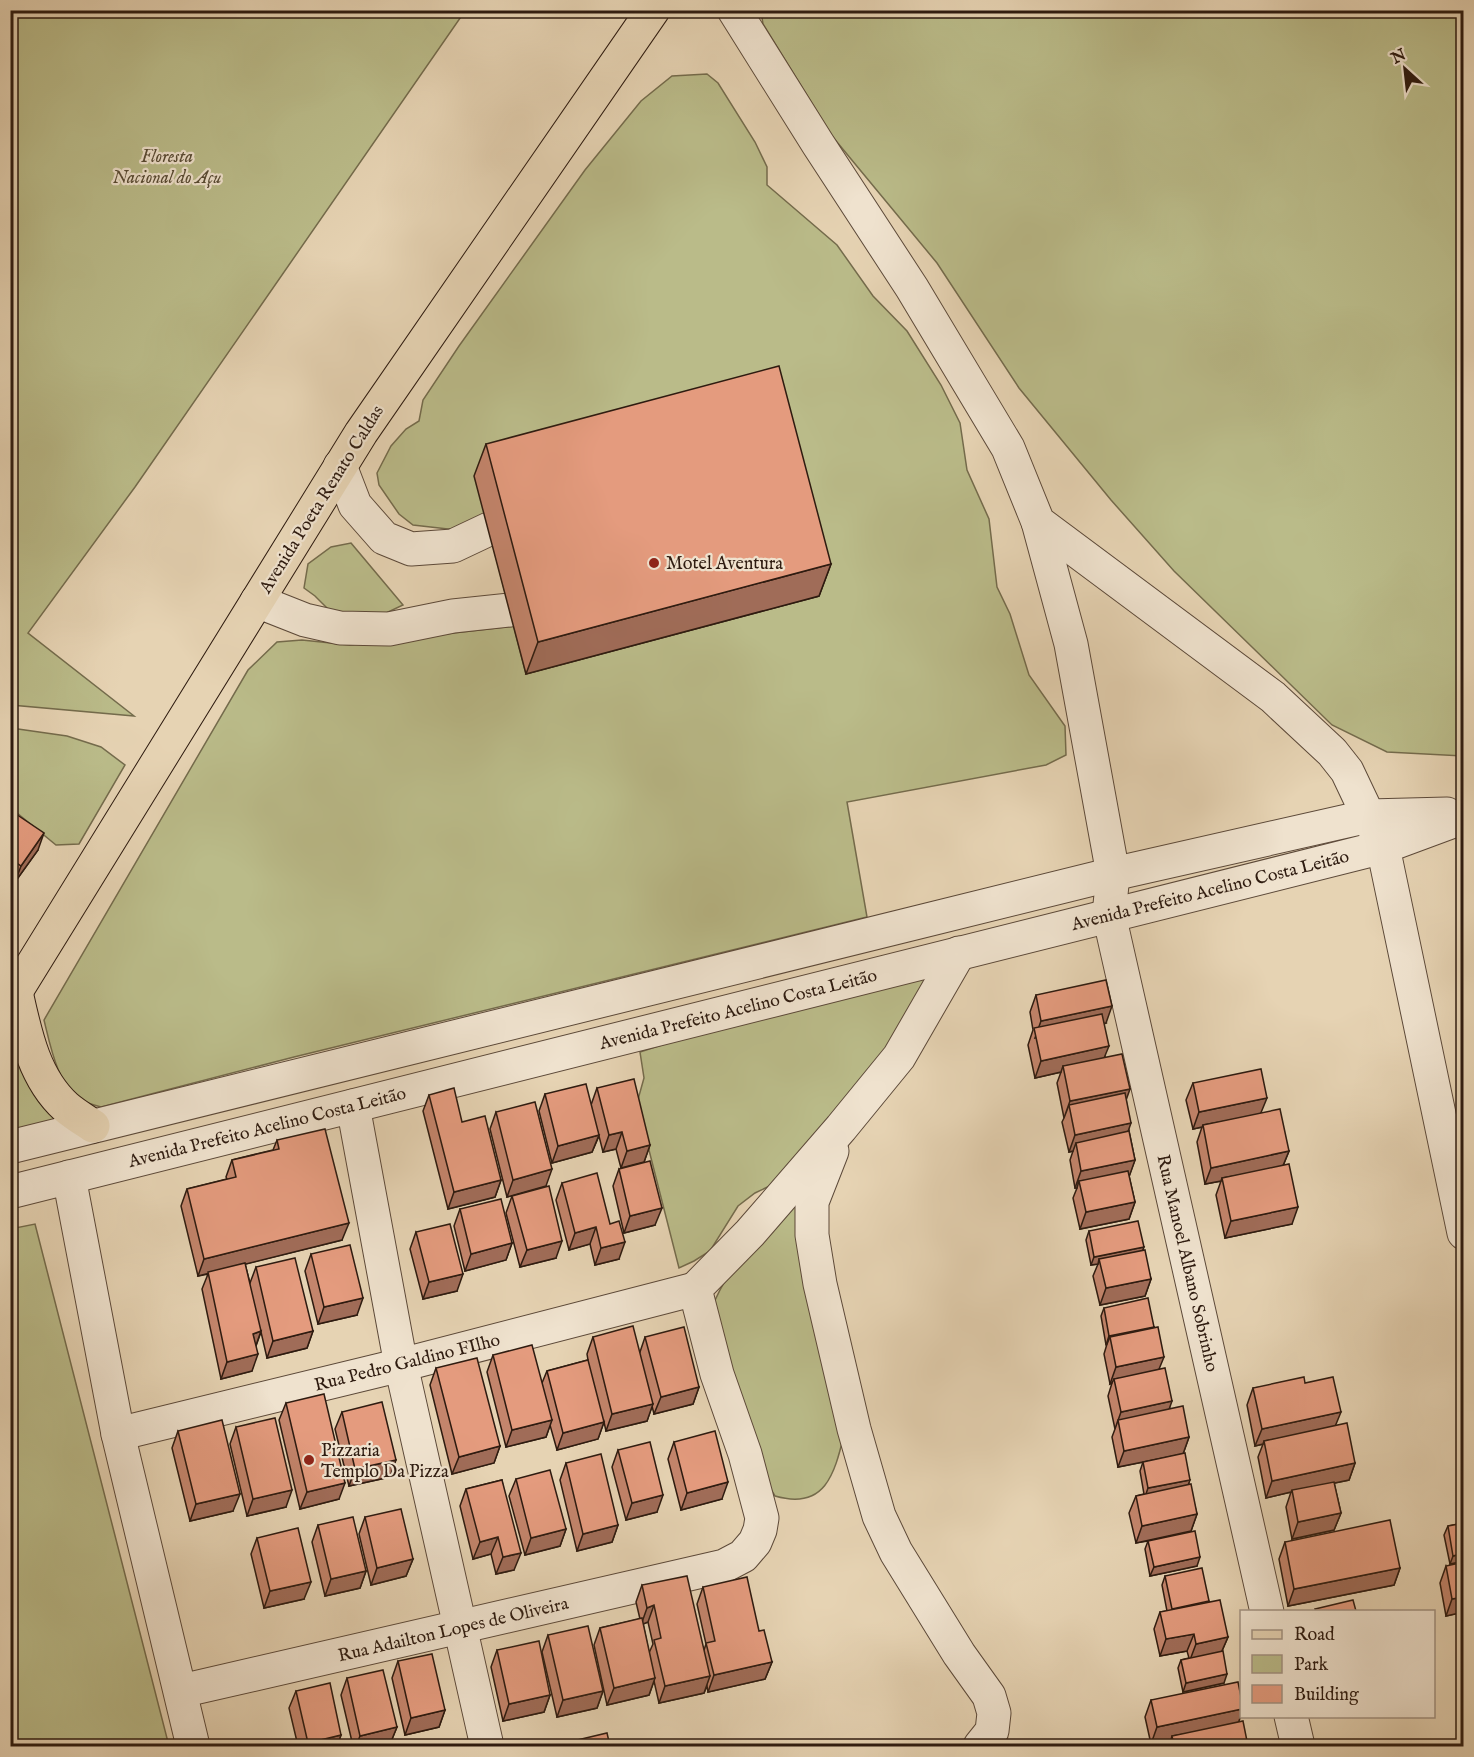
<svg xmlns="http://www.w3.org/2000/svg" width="1474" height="1757" font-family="'IM FELL English',serif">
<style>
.green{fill:#babb89;stroke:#746b4c;stroke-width:1.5}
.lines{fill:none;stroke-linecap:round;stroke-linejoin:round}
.minor-casing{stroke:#5c4939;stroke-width:35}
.major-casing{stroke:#2e1b10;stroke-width:35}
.minor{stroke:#efe2ce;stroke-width:33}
.major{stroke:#e6d3b3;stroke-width:33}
.wall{fill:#c4856c;stroke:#2e1b10;stroke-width:1.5;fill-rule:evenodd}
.shaded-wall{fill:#a06c58;stroke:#2e1b10;stroke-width:1.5}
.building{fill:#e49b7e;stroke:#2e1b10;stroke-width:1.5}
.poi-dot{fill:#8f2418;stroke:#efe2ce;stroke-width:2}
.labels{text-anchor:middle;stroke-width:4.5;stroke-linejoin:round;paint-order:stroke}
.park-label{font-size:18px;font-style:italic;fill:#584b34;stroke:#efe2ce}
.street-label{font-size:18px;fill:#2e1b10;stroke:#efe2ce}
.poi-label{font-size:18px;fill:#2e1b10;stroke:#efe2ce;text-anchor:start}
</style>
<rect width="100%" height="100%" fill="#e6d3b3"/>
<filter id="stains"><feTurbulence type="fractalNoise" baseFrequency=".00333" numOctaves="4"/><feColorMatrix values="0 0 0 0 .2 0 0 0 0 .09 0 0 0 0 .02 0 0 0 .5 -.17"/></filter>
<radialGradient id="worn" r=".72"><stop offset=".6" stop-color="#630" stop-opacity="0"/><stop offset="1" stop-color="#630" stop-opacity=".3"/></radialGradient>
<!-- green -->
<g class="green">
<polygon points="10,11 465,11 135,487 28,633 134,716 11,705"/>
<polygon points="761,11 1463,11 1463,756 1387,752 1332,725 1174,571 1111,500 1019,388 937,263 832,136 763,24"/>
<path d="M 707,74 L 718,83 L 755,142 L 767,167 L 767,185 L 837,245 L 873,296 L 907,331 L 941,385 L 960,423 L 967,470 L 989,519 L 997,587 L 1010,614 L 1029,675 L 1065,726 L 1066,755 L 1046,765 L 847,802 L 867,917 L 294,1057 L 101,1107 C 96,1105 88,1104 83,1101 C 58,1089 50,1044 44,1020 L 248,670 L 277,642 L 302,640 L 350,645 L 514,626 L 526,674 L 487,522 L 473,527 L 448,529 L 413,525 L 399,514 L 379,485 L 377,473 L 391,446 L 406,429 L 419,421 L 423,400 L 459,346 L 585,170 L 641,101 L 672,76 Z"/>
<polygon points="351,543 403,605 384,614 336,617 315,596 304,588 308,564 331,547"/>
<polygon points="11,728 67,736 101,747 125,765 79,844 56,845 11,808"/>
<polygon points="936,976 916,1013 776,1183 755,1193 738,1206 710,1251 694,1261 679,1268 637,1103 644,1078 640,1052 711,1029"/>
<polygon points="19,1059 60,1122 11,1133 11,1068"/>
<path d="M 805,1179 L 845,1431 C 835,1471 827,1511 775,1496 L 767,1483 L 712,1308 C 727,1265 776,1215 805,1179 Z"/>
<polygon points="35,1224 169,1746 11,1746 10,1229"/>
</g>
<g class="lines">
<defs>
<g id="minor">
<polyline points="734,10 818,144 912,288 1008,448 1038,522 1273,697 1332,752 1347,771 1383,847 1464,1233"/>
<polyline points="340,466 355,505 384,538 411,549 453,546 489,529"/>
<polyline points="1038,522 1071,644 1113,874 1109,915 1267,1612"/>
<polyline points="257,601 305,620 340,628 389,629 453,616 510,610"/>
<polyline points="353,1106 401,1365 487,1746"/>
<polyline points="10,1147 1113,874 1369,816 1447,814"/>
<polyline points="832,1151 812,1202 812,1235 820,1284 854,1429 879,1516 896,1552 959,1654 989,1696 994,1713 992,1731 980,1746"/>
<polyline points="69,1177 118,1434 193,1746"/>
<polyline points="10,1192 1383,847 1464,817"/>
<polyline points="118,1434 401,1365 695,1289"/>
<polyline points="181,1691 724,1566 743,1556 755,1542 760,1530 762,1518 745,1454 717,1374 695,1289 750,1233 841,1128 899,1057 959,953"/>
<polyline points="1291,1716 1298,1746"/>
</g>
<g id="major">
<path d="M 16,992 C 25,1033 34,1078 66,1107 C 74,1114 84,1120 93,1126"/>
<polyline points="10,1001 361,433 653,10"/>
</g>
</defs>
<!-- minor casing -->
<use href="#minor" class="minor-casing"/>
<!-- major casing -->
<use href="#major" class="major-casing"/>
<!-- minor -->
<use href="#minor" class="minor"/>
<!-- major -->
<use href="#major" class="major"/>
</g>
<!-- wall -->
<g class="wall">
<polygon points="486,444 831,564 819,596 526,674 474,476"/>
<polygon points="10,810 38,850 15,882 10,879"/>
<polygon points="1036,995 1106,1023 1104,1024 1105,1058 1126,1098 1129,1131 1135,1160 1129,1176 1135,1202 1129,1219 1080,1229 1073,1198 1077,1188 1075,1188 1070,1160 1073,1151 1069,1152 1062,1122 1064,1118 1057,1083 1061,1072 1035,1078 1028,1045 1033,1030 1030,1012"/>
<polygon points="1193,1083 1261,1113 1289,1151 1283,1166 1292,1224 1225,1238 1216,1195 1221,1181 1205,1184 1197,1142 1202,1127 1193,1129 1186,1100"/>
<polygon points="597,1088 650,1145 644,1162 621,1168 616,1149 603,1152 599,1136 592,1152 552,1163 539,1111 545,1094 591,1105"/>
<polygon points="429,1095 462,1122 501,1180 495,1197 448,1209 423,1111"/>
<polygon points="496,1112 546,1186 507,1197 490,1129"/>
<polygon points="277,1140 342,1240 245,1264 250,1283 256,1267 313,1331 307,1348 267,1358 261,1332 256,1346 252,1371 221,1379 202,1289 208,1274 198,1276 181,1206 187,1189 227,1179 226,1177 232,1160 273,1150"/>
<polygon points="619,1169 655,1225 624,1233 613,1186"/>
<polygon points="562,1183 619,1259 595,1265 590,1244 569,1250 556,1200"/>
<polygon points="512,1196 556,1258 520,1267 506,1213"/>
<polygon points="460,1209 512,1243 506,1260 465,1271 454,1226"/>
<polygon points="1089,1231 1143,1250 1151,1279 1145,1296 1100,1305 1093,1276 1098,1264 1091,1265 1086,1240"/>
<polygon points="416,1232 457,1291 423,1299 410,1249"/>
<polygon points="311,1254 357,1315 318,1324 305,1271"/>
<polygon points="1104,1308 1154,1327 1159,1370 1170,1409 1189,1437 1183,1454 1189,1484 1197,1514 1191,1531 1197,1566 1150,1576 1145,1549 1148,1541 1136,1543 1129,1513 1136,1496 1144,1494 1140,1471 1143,1462 1118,1467 1112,1437 1115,1429 1108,1396 1112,1383 1110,1384 1104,1354 1107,1344 1106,1345 1101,1316"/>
<polygon points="593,1337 640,1352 645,1337 699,1387 693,1404 654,1414 652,1406 647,1421 606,1431 604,1422 598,1439 557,1450 550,1425 546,1437 506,1447 487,1372 493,1355 542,1383 547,1371 588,1360 587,1354"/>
<polygon points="436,1368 500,1446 494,1463 452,1474 430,1385"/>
<polygon points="1305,1383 1336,1426 1355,1463 1349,1480 1334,1483 1341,1513 1334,1530 1292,1539 1286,1507 1291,1492 1266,1498 1258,1457 1263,1444 1255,1446 1247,1405 1253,1388"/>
<polygon points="286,1403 339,1499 300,1509 279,1420"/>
<polygon points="342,1412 390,1477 349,1486 335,1429"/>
<polygon points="236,1427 286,1507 247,1516 230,1444"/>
<polygon points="178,1431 233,1511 190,1521 172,1448"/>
<polygon points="674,1442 722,1499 681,1510 668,1459"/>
<polygon points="618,1450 657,1512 626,1520 612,1467"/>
<polygon points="566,1463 618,1525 612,1542 577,1551 560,1480"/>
<polygon points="516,1479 566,1529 560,1546 525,1555 509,1496"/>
<polygon points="502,1480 514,1570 496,1574 491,1554 473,1559 460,1506 466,1489"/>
<polygon points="365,1517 413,1559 406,1576 371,1585 359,1534"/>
<polygon points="1464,1523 1464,1561 1450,1564 1444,1535 1448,1526"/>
<polygon points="318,1525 366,1571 360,1588 325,1596 312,1542"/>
<polygon points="257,1538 304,1599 264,1608 251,1554"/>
<polygon points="1285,1542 1400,1568 1394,1585 1288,1606 1279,1559"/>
<polygon points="1446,1566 1464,1612 1446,1616 1440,1583"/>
<polygon points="1165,1576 1209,1601 1228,1637 1222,1651 1224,1683 1183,1692 1178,1668 1181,1660 1189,1658 1187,1651 1160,1656 1154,1629 1160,1612 1167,1611 1162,1585"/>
<path d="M 642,1585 L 704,1650 L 706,1644 L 697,1604 L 703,1587 L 759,1631 L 772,1662 L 765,1679 L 708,1692 L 707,1686 L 704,1693 L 659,1703 L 654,1681 L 649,1695 L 607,1705 L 594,1645 L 600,1628 L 640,1619 L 636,1602 ZM 648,1622 L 653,1644 L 649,1653 L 643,1624 Z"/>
<polygon points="548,1635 603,1691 597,1708 557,1717 542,1652"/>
<polygon points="497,1650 550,1695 544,1712 503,1721 491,1667"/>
<polygon points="398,1661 445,1710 439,1727 405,1735 392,1678"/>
<polygon points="347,1678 397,1727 390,1744 381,1746 353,1746 341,1695"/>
<polygon points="296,1691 341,1735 337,1746 298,1746 289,1708"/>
<polygon points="1151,1700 1242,1702 1242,1713 1238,1722 1248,1746 1168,1746 1171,1740 1151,1744 1145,1717"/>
</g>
<!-- shaded-wall -->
<g class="shaded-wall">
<polygon points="15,192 10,205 10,194"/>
<polygon points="831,564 819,596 526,674 538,642"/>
<polygon points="44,833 38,850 15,882 21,866"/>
<polygon points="1112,1006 1106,1023 1035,1038 1041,1021"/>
<polygon points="1109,1046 1102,1063 1063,1066 1061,1072 1035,1078 1041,1061"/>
<polygon points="1130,1089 1124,1106 1069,1105 1064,1118 1070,1101"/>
<polygon points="1267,1098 1260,1115 1203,1125 1202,1127 1193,1129 1199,1112"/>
<polygon points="1131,1123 1125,1140 1076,1143 1073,1151 1069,1152 1075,1135"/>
<polygon points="622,1132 616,1149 603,1152 609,1135"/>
<polygon points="599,1135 592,1152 552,1163 558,1146"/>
<polygon points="650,1145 644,1162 621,1168 627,1151"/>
<polygon points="1289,1151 1282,1168 1222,1178 1221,1181 1205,1184 1211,1168"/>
<polygon points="1135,1160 1129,1177 1079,1181 1077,1188 1075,1188 1081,1171"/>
<polygon points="552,1169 546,1186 507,1197 513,1180"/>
<polygon points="501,1180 495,1197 448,1209 454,1192"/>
<polygon points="1135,1202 1129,1219 1080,1229 1086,1212"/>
<polygon points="1298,1207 1292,1224 1225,1238 1231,1221"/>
<polygon points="662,1208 655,1225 624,1233 630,1216"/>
<polygon points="349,1223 342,1240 198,1276 204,1259"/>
<polygon points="596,1227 590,1244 569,1250 575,1233"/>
<polygon points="562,1241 556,1258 520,1267 527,1250"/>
<polygon points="625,1242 619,1259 595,1265 601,1248"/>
<polygon points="512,1243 506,1260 465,1271 471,1254"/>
<polygon points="1144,1247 1141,1255 1099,1259 1098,1264 1091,1265 1094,1257"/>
<polygon points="463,1274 457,1291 423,1299 429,1282"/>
<polygon points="1151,1279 1145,1296 1100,1305 1106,1288"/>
<polygon points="363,1298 357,1315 318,1324 324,1307"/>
<polygon points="1154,1327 1151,1335 1110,1337 1107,1344 1106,1345 1109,1336"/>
<polygon points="261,1331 255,1348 253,1334"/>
<polygon points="313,1331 307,1348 267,1358 273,1341"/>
<polygon points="258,1354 252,1371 221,1379 227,1362"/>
<polygon points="1164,1357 1157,1374 1114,1379 1112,1383 1110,1384 1116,1367"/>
<polygon points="699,1387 693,1404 654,1414 661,1397"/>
<polygon points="1172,1401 1166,1418 1118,1420 1115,1429 1121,1412"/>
<polygon points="653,1404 647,1421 606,1431 612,1414"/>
<polygon points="1341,1412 1334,1429 1264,1441 1263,1444 1255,1446 1262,1429"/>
<polygon points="552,1420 546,1437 506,1447 512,1430"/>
<polygon points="604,1422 598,1439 557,1450 563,1433"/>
<polygon points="1189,1437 1183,1454 1118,1467 1124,1451"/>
<polygon points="500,1446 494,1463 452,1474 459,1457"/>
<polygon points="396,1460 390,1477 349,1486 355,1469"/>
<polygon points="1355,1463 1349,1480 1292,1492 1292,1490 1291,1492 1266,1498 1272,1481"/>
<polygon points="1190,1480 1187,1488 1145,1497 1148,1488"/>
<polygon points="728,1482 722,1499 681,1510 687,1493"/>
<polygon points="345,1483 339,1499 300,1509 307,1492"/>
<polygon points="292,1490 286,1507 247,1516 253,1499"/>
<polygon points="240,1494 233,1511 190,1521 196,1504"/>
<polygon points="663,1495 657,1512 626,1520 632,1503"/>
<polygon points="1341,1513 1334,1530 1292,1539 1298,1522"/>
<polygon points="1197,1514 1191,1531 1136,1543 1142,1526"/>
<polygon points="618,1525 612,1542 577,1551 583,1534"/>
<polygon points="566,1529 560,1546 525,1555 531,1538"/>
<polygon points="498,1537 491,1554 473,1559 480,1542"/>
<polygon points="521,1553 514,1570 496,1574 503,1557"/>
<polygon points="1464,1553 1464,1561 1450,1564 1453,1556"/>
<polygon points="1200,1557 1197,1566 1150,1576 1154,1567"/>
<polygon points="413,1559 406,1576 371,1585 377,1568"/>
<polygon points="1400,1568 1394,1585 1288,1606 1294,1589"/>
<polygon points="366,1571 360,1588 325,1596 331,1579"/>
<polygon points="311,1582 304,1599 264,1608 270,1591"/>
<polygon points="1464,1597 1464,1612 1446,1616 1452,1599"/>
<polygon points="654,1605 648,1622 641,1625 647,1608"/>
<polygon points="1194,1634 1187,1651 1160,1656 1166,1639"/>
<polygon points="1228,1637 1221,1653 1190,1660 1196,1644"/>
<polygon points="772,1662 765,1679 708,1692 714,1675"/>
<polygon points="1227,1674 1224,1683 1183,1692 1186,1683"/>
<polygon points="710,1676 704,1693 659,1703 665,1686"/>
<polygon points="655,1678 649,1695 607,1705 614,1688"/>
<polygon points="603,1691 597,1708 557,1717 563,1700"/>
<polygon points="550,1695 544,1712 503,1721 509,1704"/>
<polygon points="1242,1709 1242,1713 1237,1726 1172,1736 1171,1740 1151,1744 1157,1727"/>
<polygon points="445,1710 439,1727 405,1735 411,1718"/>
<polygon points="397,1727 390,1744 381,1746 356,1746 360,1736"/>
<polygon points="341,1735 337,1746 306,1746 308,1743"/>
</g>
<!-- building -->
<g class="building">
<polygon points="10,182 15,192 10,194"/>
<polygon points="779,366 831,564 538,642 486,444"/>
<polygon points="10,810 44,833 21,866 10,858"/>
<polygon points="1106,980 1112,1006 1041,1021 1036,995"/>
<polygon points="1102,1014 1109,1046 1041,1061 1034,1028"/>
<polygon points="1122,1054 1130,1089 1070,1101 1063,1066"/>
<polygon points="1261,1069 1267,1098 1199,1112 1193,1083"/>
<polygon points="634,1079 650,1145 627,1151 622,1132 609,1135 597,1088"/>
<polygon points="586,1084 599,1135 558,1146 545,1094"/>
<polygon points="454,1088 462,1122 485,1116 501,1180 454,1192 429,1095"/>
<polygon points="1125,1093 1131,1123 1075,1135 1069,1105"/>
<polygon points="535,1102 552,1169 513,1180 496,1112"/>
<polygon points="1280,1109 1289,1151 1211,1168 1203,1125"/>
<polygon points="325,1129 349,1223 204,1259 187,1189 236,1177 232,1160 279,1149 277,1140"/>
<polygon points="1129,1131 1135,1160 1081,1171 1076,1143"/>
<polygon points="650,1161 662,1208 630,1216 619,1169"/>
<polygon points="1289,1164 1298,1207 1231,1221 1222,1178"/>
<polygon points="1128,1171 1135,1202 1086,1212 1079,1181"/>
<polygon points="597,1173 610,1224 619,1221 625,1242 601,1248 596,1227 575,1233 562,1183"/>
<polygon points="549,1186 562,1241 527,1250 512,1196"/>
<polygon points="501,1199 512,1243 471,1254 460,1209"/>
<polygon points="1138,1221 1144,1247 1094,1257 1089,1231"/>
<polygon points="450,1224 463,1274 429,1282 416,1232"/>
<polygon points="350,1245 363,1298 324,1307 311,1254"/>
<polygon points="1145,1250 1151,1279 1106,1288 1099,1259"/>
<polygon points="295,1258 313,1331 273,1341 256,1267"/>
<polygon points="245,1263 261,1331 253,1334 258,1354 227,1362 208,1272"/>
<polygon points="1148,1298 1154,1327 1109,1336 1104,1308"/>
<polygon points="633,1326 653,1404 612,1414 593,1337"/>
<polygon points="684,1327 699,1387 661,1397 645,1337"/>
<polygon points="1158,1327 1164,1357 1116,1367 1110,1337"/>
<polygon points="532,1345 552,1420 512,1430 493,1355"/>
<polygon points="477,1358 500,1446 459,1457 436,1368"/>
<polygon points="588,1360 604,1422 563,1433 547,1371"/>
<polygon points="1165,1368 1172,1401 1121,1412 1114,1379"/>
<polygon points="1304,1377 1305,1383 1333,1377 1341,1412 1262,1429 1253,1388"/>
<polygon points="324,1394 345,1483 307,1492 286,1403"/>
<polygon points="382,1402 396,1460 355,1469 342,1412"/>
<polygon points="1183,1406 1189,1437 1124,1451 1118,1420"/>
<polygon points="275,1418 292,1490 253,1499 236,1427"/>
<polygon points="222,1420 240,1494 196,1504 178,1431"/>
<polygon points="1347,1423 1355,1463 1272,1481 1264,1441"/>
<polygon points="715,1431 728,1482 687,1493 674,1442"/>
<polygon points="650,1442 663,1495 632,1503 618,1450"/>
<polygon points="1185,1453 1190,1480 1148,1488 1143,1462"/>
<polygon points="601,1454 618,1525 583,1534 566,1463"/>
<polygon points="550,1470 566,1529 531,1538 516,1479"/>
<polygon points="502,1480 521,1553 503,1557 498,1537 480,1542 466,1489"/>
<polygon points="1334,1482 1341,1513 1298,1522 1292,1490"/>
<polygon points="1191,1484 1197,1514 1142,1526 1136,1496"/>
<polygon points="401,1509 413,1559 377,1568 365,1517"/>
<polygon points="353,1517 366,1571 331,1579 318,1525"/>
<polygon points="1390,1520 1400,1568 1294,1589 1285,1542"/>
<polygon points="1464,1523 1464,1553 1453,1556 1448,1526"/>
<polygon points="298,1528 311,1582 270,1591 257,1538"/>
<polygon points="1195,1531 1200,1557 1154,1567 1148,1541"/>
<polygon points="1464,1562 1464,1597 1452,1599 1446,1566"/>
<polygon points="1202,1568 1209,1601 1172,1609 1165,1576"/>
<polygon points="687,1576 710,1676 665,1686 654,1640 661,1638 654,1605 647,1608 642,1585"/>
<polygon points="747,1577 759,1631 764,1630 772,1662 714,1675 706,1643 715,1641 703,1587"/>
<polygon points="1220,1600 1228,1637 1196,1644 1194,1634 1166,1639 1160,1612"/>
<polygon points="1353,1600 1356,1611 1316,1611 1315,1609"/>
<polygon points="642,1618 655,1678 614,1688 600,1628"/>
<polygon points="588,1626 603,1691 563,1700 548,1635"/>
<polygon points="539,1641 550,1695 509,1704 497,1650"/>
<polygon points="1223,1651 1227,1674 1186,1683 1181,1660"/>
<polygon points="432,1654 445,1710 411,1718 398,1661"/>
<polygon points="383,1670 397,1727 360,1736 347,1678"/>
<polygon points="1238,1682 1242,1702 1242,1709 1157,1727 1151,1700"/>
<polygon points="330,1683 341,1735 308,1743 296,1691"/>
<polygon points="1243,1721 1248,1746 1174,1746 1172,1736"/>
<polygon points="607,1733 610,1746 575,1746 573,1741"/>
</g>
<!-- markers -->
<g class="poi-dot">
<circle cx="654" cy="563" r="6"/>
<circle cx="309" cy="1460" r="6"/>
</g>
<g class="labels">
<!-- park labels -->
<g class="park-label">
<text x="167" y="162">Floresta<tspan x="167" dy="21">Nacional do Açu</tspan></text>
</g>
<!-- street labels -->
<g class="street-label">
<text transform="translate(321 499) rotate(-58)" y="6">Avenida Poeta Renato Caldas</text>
<text transform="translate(1210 890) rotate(-14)" y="6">Avenida Prefeito Acelino Costa Leitão</text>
<text transform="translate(738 1009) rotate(-14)" y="6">Avenida Prefeito Acelino Costa Leitão</text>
<text transform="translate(267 1127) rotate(-14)" y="6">Avenida Prefeito Acelino Costa Leitão</text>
<text transform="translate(1188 1263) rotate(77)" y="6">Rua Manoel Albano Sobrinho</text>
<text transform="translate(407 1362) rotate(-14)" y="6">Rua Pedro Galdino FIlho</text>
<text transform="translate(453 1629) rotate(-13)" y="6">Rua Adailton Lopes de Oliveira</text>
</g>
<!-- poi labels -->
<g class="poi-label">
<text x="666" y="569">Motel Aventura</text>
<text x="321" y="1456">Pizzaria<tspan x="321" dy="21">Templo Da Pizza</tspan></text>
</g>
</g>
<!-- margin -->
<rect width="1474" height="1757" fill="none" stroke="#e6d3b3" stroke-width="36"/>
<rect x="12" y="12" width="1450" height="1733" fill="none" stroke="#2e1b10" stroke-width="3"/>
<rect x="18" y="18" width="1438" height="1721" fill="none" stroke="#2e1b10" stroke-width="1.5"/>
<!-- legend -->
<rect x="1240" y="1610" width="195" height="108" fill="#efe2ce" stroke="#a29282" stroke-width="1.5"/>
<rect x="1252" y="1630" width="30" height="9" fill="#e6d3b3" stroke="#a29282" stroke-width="1.5"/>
<text x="1294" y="1640" font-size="18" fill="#2e1b10">Road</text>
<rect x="1252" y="1655" width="30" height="18" fill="#babb89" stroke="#a29282" stroke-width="1.5"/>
<text x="1294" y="1670" font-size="18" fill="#2e1b10">Park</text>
<rect x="1252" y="1685" width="30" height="18" fill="#e49b7e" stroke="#a29282" stroke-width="1.5"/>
<text x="1294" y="1700" font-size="18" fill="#2e1b10">Building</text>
<!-- north arrow -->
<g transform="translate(1405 69) rotate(333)" stroke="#efe2ce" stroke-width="4.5" paint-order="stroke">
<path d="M0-4.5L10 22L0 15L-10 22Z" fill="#2e1b10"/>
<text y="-9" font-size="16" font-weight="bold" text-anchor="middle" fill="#2e1b10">N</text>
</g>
<rect width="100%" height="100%" filter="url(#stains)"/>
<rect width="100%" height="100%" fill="url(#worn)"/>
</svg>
